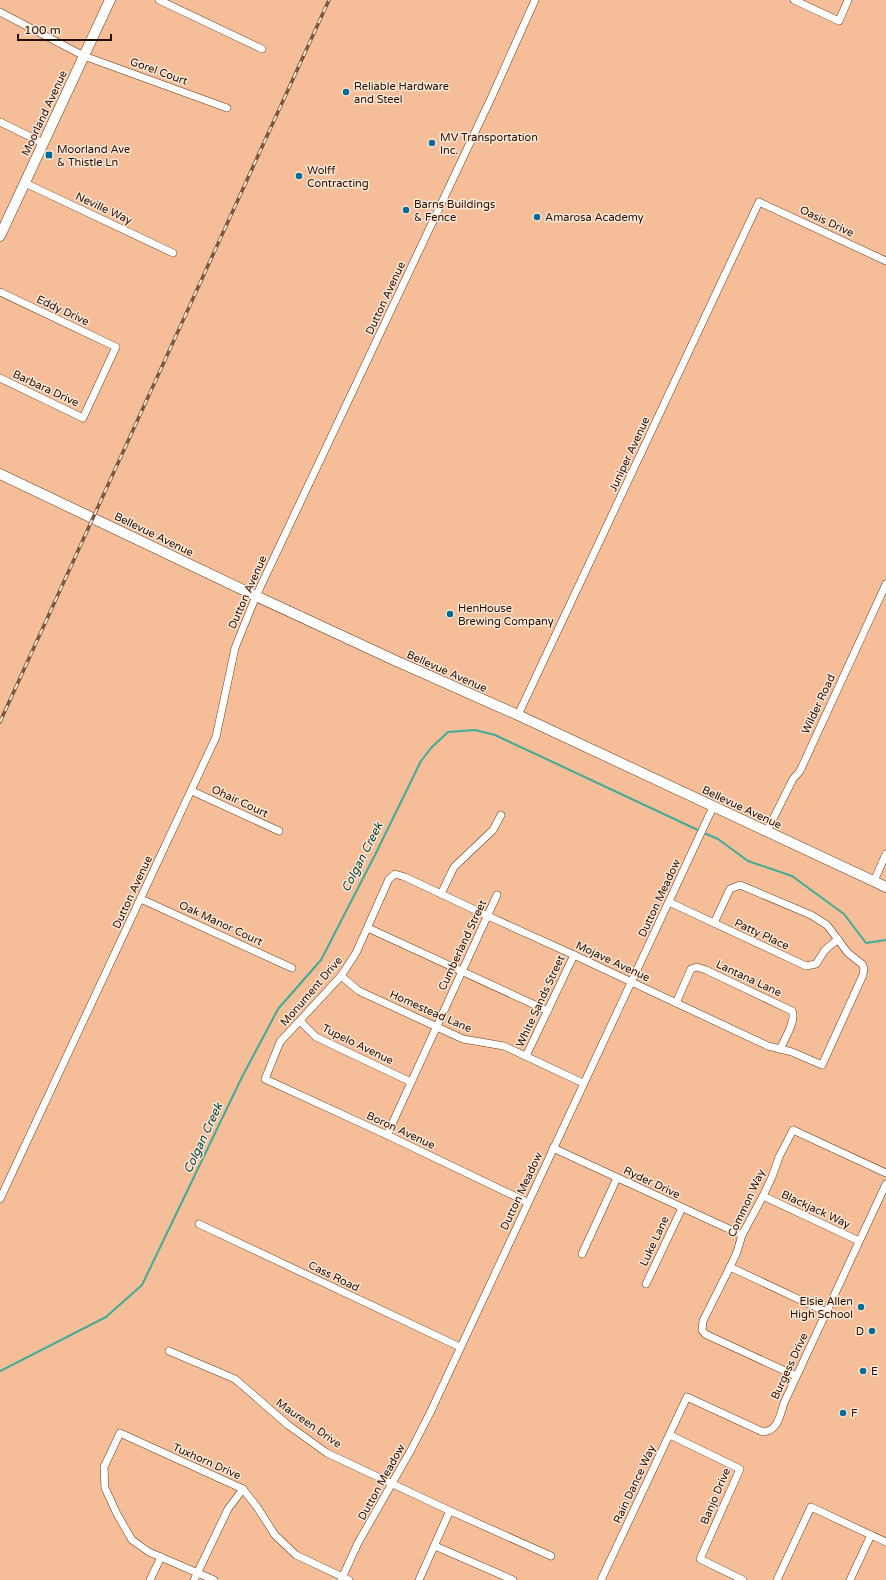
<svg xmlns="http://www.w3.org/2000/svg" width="886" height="1580" font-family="'Varela Round',sans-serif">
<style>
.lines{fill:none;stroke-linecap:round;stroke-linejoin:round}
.stream{stroke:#40ac95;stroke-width:2}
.street-casing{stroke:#683b16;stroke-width:8}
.secondary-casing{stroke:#683b16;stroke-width:11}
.street{stroke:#fff;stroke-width:7}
.secondary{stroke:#fff;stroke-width:10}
.rail-casing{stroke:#795740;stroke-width:3.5}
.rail{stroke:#fde7d7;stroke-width:2;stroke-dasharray:6;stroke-linecap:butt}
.poi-dot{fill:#016b99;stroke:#fde7d7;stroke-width:1.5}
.labels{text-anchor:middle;stroke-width:3;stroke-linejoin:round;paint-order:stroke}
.street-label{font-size:11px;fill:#220f02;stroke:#fde7d7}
.poi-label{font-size:11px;fill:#220f02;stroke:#fde7d7;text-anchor:start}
.water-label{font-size:12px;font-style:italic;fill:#04463a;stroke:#fde7d7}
</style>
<rect width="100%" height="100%" fill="#f5be98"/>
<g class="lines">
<!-- stream -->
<g class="stream">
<polyline points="704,833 718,839 748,861 792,876 844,914 866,943 886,940"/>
<polyline points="0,1371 106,1317 142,1285 242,1077 278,1009 321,960 375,855 421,761 431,748 448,732 475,730 495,735 700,831"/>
</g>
<defs>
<g id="street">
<polyline points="159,0 262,49"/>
<polyline points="794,0 839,21 848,0"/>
<polyline points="0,12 84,56 227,108"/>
<polyline points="0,122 43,143"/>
<polyline points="25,183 173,253"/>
<polyline points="0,292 116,347 83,418 0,378"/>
<polyline points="518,715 759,202 886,261"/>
<polyline points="192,791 279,831"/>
<polyline points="767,831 793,779 800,771 886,584"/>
<polyline points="874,881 886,854"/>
<polyline points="441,894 454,867 493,830 501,815"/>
<polyline points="141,899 292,968"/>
<polyline points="669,902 806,966 816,964 825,950 838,939"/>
<polyline points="368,928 548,1011"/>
<polyline points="341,976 359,991 463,1039 504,1046 583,1083"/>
<path d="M 676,1003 L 691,969 L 697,967 L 706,970 L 792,1011 C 797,1020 784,1040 780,1049"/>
<polyline points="300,1021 316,1037 411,1082"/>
<polyline points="526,1056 574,955"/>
<polyline points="387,1135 497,895"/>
<polyline points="553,1148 742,1235"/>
<polyline points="763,1196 859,1241"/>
<polyline points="0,1199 216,737 235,648 256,596 493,94 535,0"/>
<polyline points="527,1202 387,1135 265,1079 280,1042 341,976 356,953 389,879 395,874 405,877 488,916 574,955 768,1046 792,1052 822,1065 863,975 864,968 862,964 848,953 827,925 811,915 740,885 730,889 714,923"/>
<polyline points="199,1224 460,1347"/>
<polyline points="582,1254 617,1178"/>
<polyline points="730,1267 826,1312"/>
<polyline points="646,1284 682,1208"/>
<polyline points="169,1351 235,1379 288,1425 327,1453 446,1509 551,1556"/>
<polyline points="796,1376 705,1334 702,1330 703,1321 730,1267 737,1252 742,1235 763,1196 772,1177 779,1157 793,1130 886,1173"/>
<polyline points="670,1435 740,1469 700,1559 743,1580"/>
<polyline points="435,1546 513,1580"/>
<polyline points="150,1580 161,1557"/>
<polyline points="194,1580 228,1509 243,1489"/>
<polyline points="214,1580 149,1552 132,1540 117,1514 105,1488 104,1467 120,1433 243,1489 257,1507 275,1535 296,1555 349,1580"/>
<polyline points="341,1580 358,1543 411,1450 430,1413 713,807"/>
<polyline points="419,1580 448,1515"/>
<path d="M 601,1580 L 687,1397 L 763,1432 C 778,1431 780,1415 784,1403 L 886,1184"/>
<polyline points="777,1580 811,1507 886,1542"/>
<polyline points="850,1580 871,1535"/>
</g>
<g id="secondary">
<polyline points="0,236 110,0"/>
<polyline points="0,474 256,596 394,660 518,715 886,887"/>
</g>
</defs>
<!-- street casing -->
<use href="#street" class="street-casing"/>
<!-- secondary casing -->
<use href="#secondary" class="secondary-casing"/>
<!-- street -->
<use href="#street" class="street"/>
<!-- secondary -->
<use href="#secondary" class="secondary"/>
<defs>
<polyline id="rail" points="0,722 329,0"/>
</defs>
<!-- rail casing -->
<use href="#rail" class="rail-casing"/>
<!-- rail -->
<use href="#rail" class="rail"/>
</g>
<!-- markers -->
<g class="poi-dot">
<circle cx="346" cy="92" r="4"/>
<circle cx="432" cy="143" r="4"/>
<rect x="45" y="151" width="8" height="8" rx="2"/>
<circle cx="299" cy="176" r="4"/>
<circle cx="406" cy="210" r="4"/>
<circle cx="537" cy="217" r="4"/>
<circle cx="450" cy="614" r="4"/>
<circle cx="861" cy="1307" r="4"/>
<circle cx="872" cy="1331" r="4"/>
<circle cx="863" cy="1371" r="4"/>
<circle cx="843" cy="1413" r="4"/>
</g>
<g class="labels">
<!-- street labels -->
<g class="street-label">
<text transform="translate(159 71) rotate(20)" y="4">Gorel Court</text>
<text transform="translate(44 113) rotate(-65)" y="4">Moorland Avenue</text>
<text transform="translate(104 208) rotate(25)" y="4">Neville Way</text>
<text transform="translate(827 221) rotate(25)" y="4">Oasis Drive</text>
<text transform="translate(385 298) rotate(-65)" y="4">Dutton Avenue</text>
<text transform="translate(63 310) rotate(25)" y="4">Eddy Drive</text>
<text transform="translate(46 388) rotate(25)" y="4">Barbara Drive</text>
<text transform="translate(629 454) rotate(-65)" y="4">Juniper Avenue</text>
<text transform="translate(154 534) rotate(26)" y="4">Bellevue Avenue</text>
<text transform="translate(247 592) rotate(-66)" y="4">Dutton Avenue</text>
<text transform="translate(447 671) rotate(24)" y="4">Bellevue Avenue</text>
<text transform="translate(818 704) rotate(-65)" y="4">Wilder Road</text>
<text transform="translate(240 801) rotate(25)" y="4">Ohair Court</text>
<text transform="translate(742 807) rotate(25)" y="4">Bellevue Avenue</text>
<text transform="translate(132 892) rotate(-65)" y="4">Dutton Avenue</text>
<text transform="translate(659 898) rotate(-65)" y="4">Dutton Meadow</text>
<text transform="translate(221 923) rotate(25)" y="4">Oak Manor Court</text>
<text transform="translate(762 934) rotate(25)" y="4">Patty Place</text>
<text transform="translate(462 945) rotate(-65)" y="4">Cumberland Street</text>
<text transform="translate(613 961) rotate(25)" y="4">Mojave Avenue</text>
<text transform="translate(749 978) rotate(25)" y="4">Lantana Lane</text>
<text transform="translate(311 991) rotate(-49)" y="4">Monument Drive</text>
<text transform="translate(540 1001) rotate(-65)" y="4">White Sands Street</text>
<text transform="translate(431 1011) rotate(24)" y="4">Homestead Lane</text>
<text transform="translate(358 1044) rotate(26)" y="4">Tupelo Avenue</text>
<text transform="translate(401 1130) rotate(25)" y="4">Boron Avenue</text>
<text transform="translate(652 1182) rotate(25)" y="4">Ryder Drive</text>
<text transform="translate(521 1191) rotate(-65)" y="4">Dutton Meadow</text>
<text transform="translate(746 1203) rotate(-65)" y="4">Common Way</text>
<text transform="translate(816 1209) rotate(25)" y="4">Blackjack Way</text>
<text transform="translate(654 1241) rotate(-65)" y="4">Luke Lane</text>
<text transform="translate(334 1276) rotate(26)" y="4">Cass Road</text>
<text transform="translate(789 1366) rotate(-65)" y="4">Burgess Drive</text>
<text transform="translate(309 1423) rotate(35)" y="4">Maureen Drive</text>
<text transform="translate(207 1461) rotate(24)" y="4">Tuxhorn Drive</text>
<text transform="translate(381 1482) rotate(-61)" y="4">Dutton Meadow</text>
<text transform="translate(634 1484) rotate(-65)" y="4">Rain Dance Way</text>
<text transform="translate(715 1496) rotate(-67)" y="4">Banjo Drive</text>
</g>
<!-- poi labels -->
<g class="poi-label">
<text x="354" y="90">Reliable Hardware<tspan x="354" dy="13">and Steel</tspan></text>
<text x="440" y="141">MV Transportation<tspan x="440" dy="13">Inc.</tspan></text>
<text x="57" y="153">Moorland Ave<tspan x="57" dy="13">&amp; Thistle Ln</tspan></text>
<text x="307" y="174">Wolff<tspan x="307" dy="13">Contracting</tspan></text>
<text x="414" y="208">Barns Buildings<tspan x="414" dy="13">&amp; Fence</tspan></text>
<text x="545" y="221">Amarosa Academy</text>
<text x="458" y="612">HenHouse<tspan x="458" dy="13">Brewing Company</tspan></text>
<text x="853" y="1305" text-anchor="end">Elsie Allen<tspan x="853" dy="13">High School</tspan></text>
<text x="864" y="1335" text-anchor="end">D</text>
<text x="871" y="1375">E</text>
<text x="851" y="1417">F</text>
</g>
<!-- water labels -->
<g class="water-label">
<text transform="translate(362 857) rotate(-63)" y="4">Colgan Creek</text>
<text transform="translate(203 1138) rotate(-65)" y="4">Colgan Creek</text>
</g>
</g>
<!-- scale -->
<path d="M18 34v6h93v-6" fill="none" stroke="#220f02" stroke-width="2"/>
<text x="24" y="34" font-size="12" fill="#220f02" stroke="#fde7d7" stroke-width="3" paint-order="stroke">100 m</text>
</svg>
